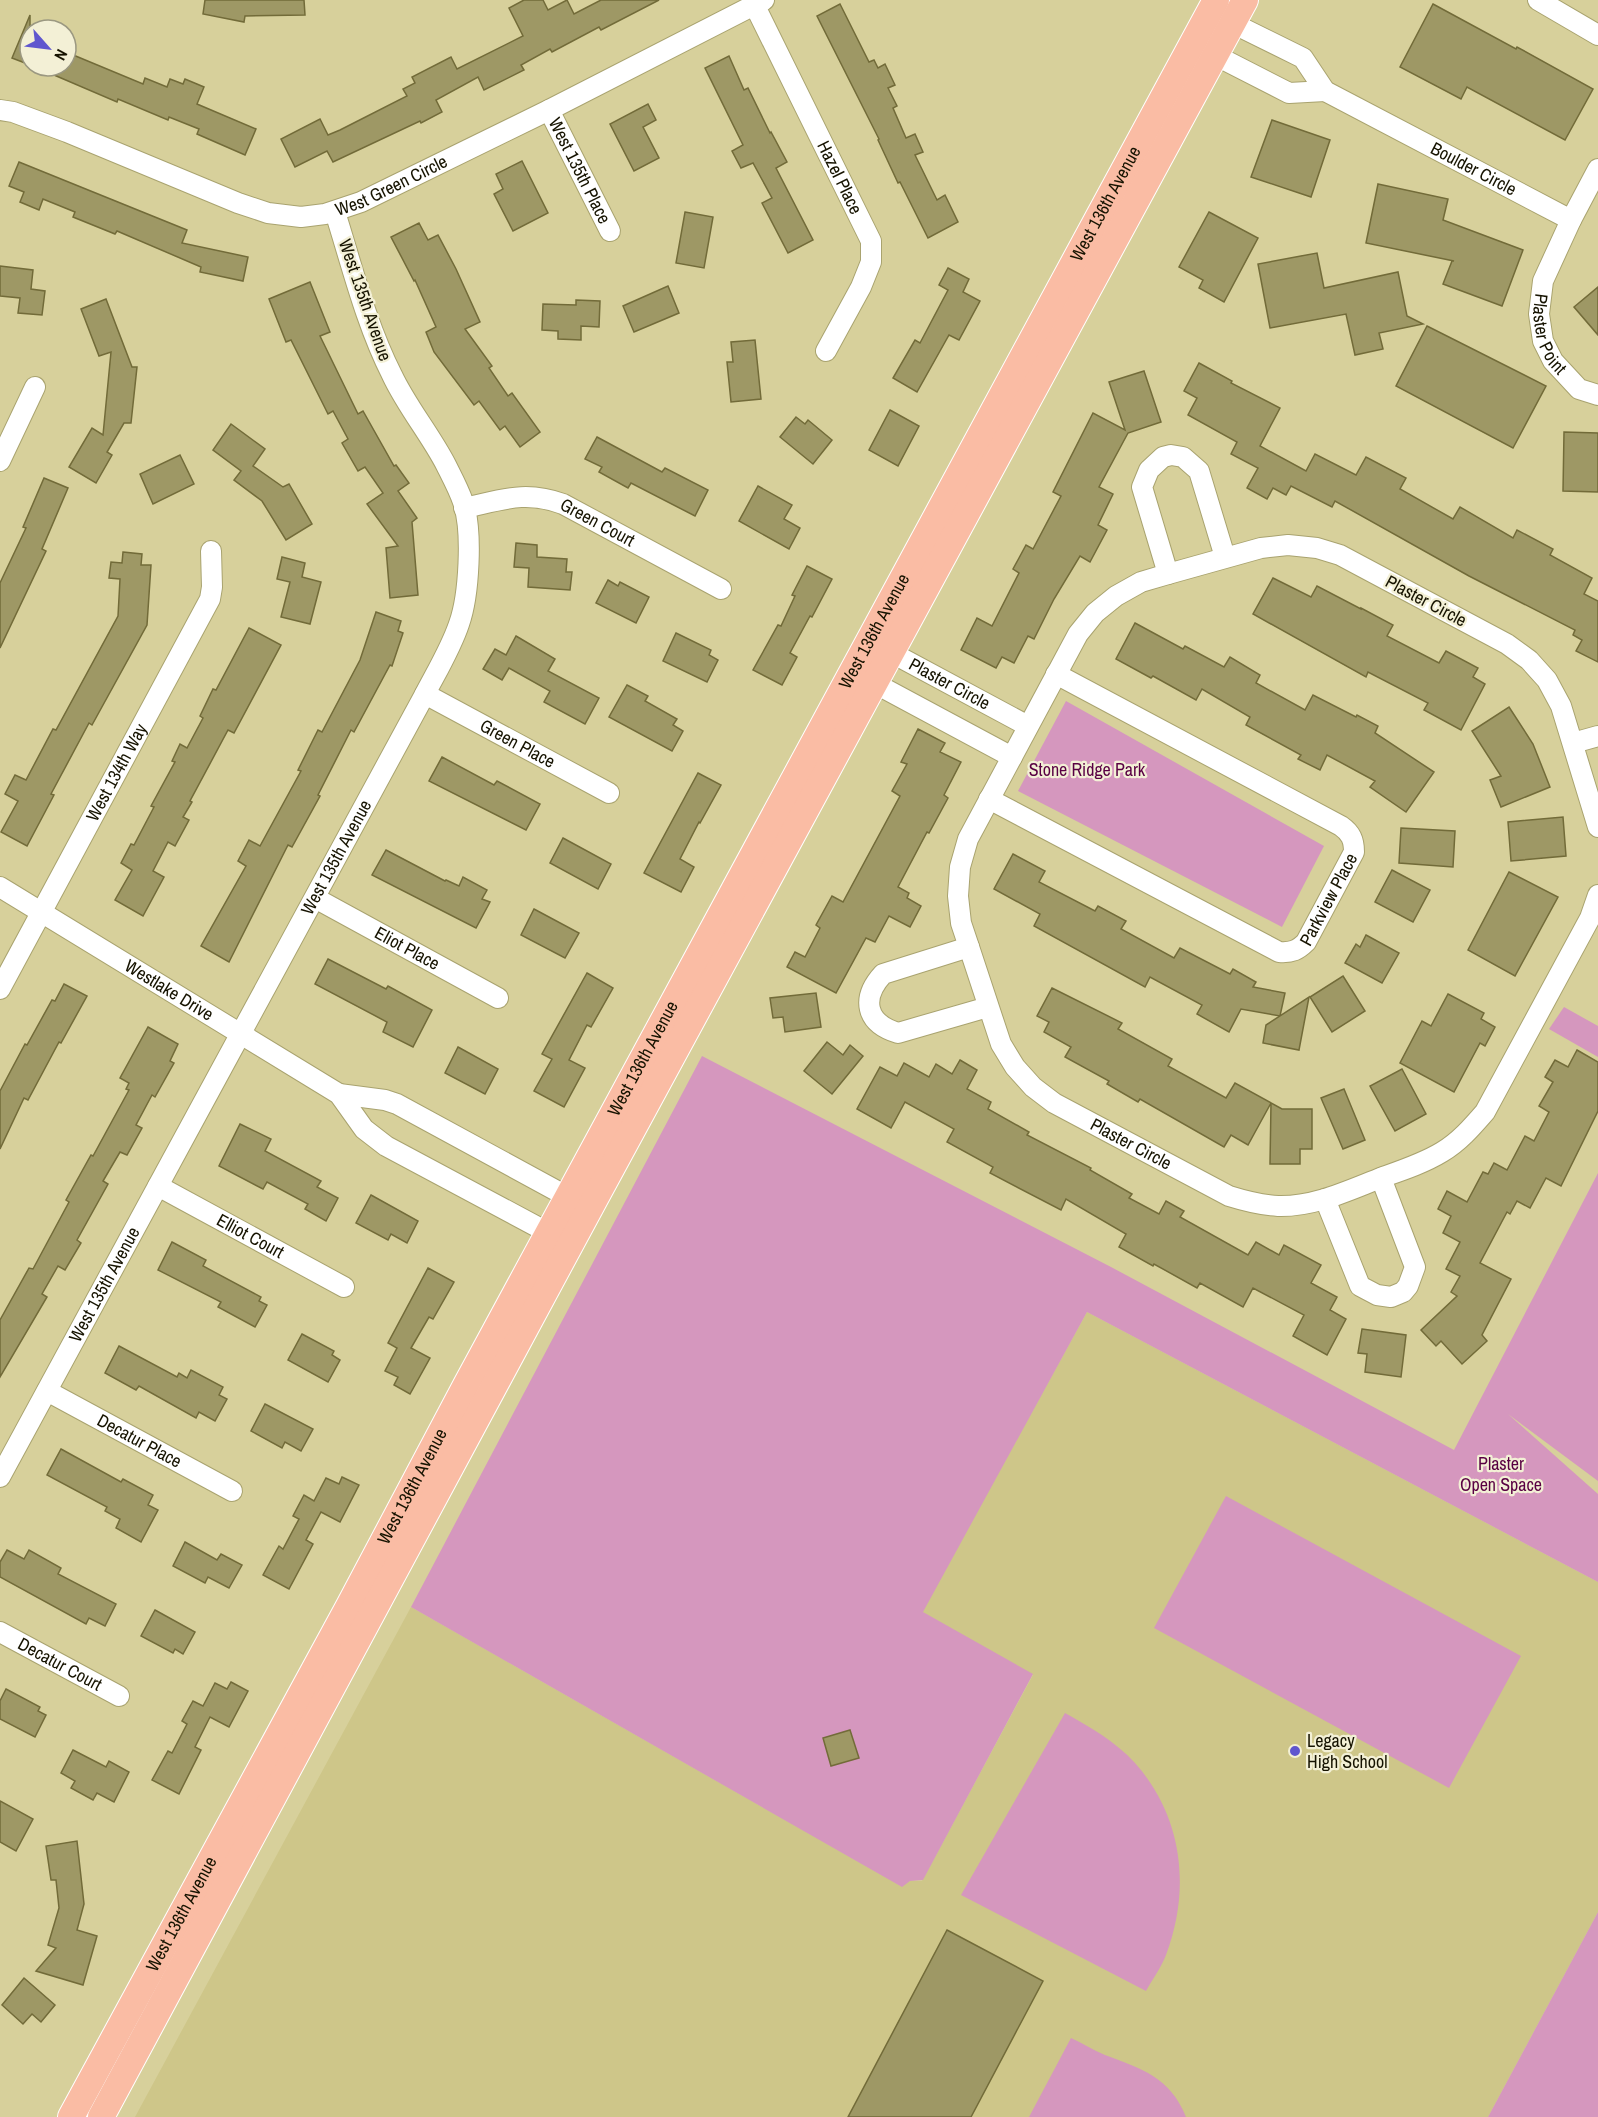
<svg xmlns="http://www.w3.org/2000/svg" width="1598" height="2117" font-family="'Archivo Narrow',sans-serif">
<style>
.built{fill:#cec689}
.green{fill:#d597be}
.building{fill:#9e9865;stroke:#726b39;stroke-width:1.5}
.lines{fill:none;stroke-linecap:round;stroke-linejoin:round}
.minor-casing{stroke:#a9a36f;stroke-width:22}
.major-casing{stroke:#fff;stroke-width:28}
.minor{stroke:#fff;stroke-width:20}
.major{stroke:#fabca4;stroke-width:26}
.poi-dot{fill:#5f56ce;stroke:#f3f0d6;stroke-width:2}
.labels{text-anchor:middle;stroke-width:4.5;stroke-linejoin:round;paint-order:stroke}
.street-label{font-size:18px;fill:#161301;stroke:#f3f0d6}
.park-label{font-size:18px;fill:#590043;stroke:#f3f0d6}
.poi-label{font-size:18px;fill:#161301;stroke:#f3f0d6;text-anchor:start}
</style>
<rect width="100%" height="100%" fill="#d7d09b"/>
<!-- built -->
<polygon class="built" points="1087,1312 1598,1582 1598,1912 1488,2117 135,2117 411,1607 901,1886 910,1881 922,1881 1033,1675 922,1612"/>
<!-- green -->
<g class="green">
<polygon points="1066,701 1324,846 1282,927 1018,791"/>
<polygon points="1564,1007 1598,1026 1598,1057 1549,1029"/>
<polygon points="702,1056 1111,1267 1454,1450 1598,1173 1598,1481 1508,1414 1598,1494 1598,1582 1087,1312 923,1612 1033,1674 923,1880 910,1881 902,1887 411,1607"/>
<polygon points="1226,1496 1521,1656 1449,1788 1154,1628"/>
<path d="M 1065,1713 C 1090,1727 1115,1741 1135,1763 C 1183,1817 1191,1889 1166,1955 C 1161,1968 1152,1980 1146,1991 L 961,1895 Z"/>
<polygon points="1598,1912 1598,2117 1488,2117"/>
<path d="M 1071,2038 C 1082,2043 1093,2050 1105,2055 C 1142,2069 1170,2077 1186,2117 L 1029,2117 Z"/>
</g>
<!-- building -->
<g class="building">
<polygon points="205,0 304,0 305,15 245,16 244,22 203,14"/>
<polygon points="524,0 543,0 548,10 567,0 574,14 601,0 659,0 601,30 599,27 552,52 550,49 521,65 524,70 484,90 478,77 436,100 442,112 421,123 420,121 333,162 327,151 295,167 281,139 320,119 328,135 340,130 407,96 403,89 415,83 412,77 451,57 457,69 523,36 509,8"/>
<polygon points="840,4 869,62 874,60 878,68 885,64 895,85 888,88 897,106 893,108 906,138 915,134 923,152 915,155 937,200 945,195 958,222 928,238 900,182 898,183 878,140 879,139 817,16"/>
<polygon points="1433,4 1516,49 1517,47 1593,89 1565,140 1467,87 1461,99 1400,67"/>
<polygon points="30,15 30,65 12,58"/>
<polygon points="66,52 143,84 145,78 167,87 170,79 183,84 185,79 204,87 197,104 256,129 245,155 197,134 199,129 169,117 168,120 118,99 117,102 33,66 66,66"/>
<polygon points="729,56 744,90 748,88 770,133 771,132 787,162 776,168 813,240 788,253 762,203 772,198 753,163 741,168 732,151 743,145 705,68"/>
<polygon points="648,104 656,120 643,127 659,158 634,171 610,124"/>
<polygon points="1272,120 1330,140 1311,197 1251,177"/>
<polygon points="522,161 548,213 513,231 494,194 503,189 496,174"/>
<polygon points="19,162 187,230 182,243 248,257 243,281 200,272 201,267 117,231 115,234 73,217 75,212 43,199 39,210 20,202 24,192 9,186"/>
<polygon points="1378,184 1448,199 1443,220 1523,250 1502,306 1443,284 1452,261 1454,261 1366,243"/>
<polygon points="685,212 713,217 704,268 676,263"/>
<polygon points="1209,212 1258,238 1224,302 1199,288 1203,280 1179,267"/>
<polygon points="419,223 428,240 438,235 456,269 480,322 465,329 492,366 489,368 508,396 512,393 540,432 520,447 505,426 500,430 479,401 474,405 434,352 426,332 436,327 415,280 414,281 391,237"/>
<polygon points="1317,253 1324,288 1398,272 1407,316 1423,324 1379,333 1383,349 1355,355 1346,314 1270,328 1258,264"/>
<polygon points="0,266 33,270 31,289 45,291 42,315 18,313 20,298 0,296"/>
<polygon points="948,268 969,279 963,292 980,301 959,340 949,335 917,392 893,378 915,340 920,343 948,290 939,285"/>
<polygon points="310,282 330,332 320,336 358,414 363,411 394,466 396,465 409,483 398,491 417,518 412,522 418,595 390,598 386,548 398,546 367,504 383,493 365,467 358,471 342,443 348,439 333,411 328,414 291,340 286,342 269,299"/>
<polygon points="668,286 679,313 634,332 623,306"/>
<polygon points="1598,287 1598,335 1574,307"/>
<polygon points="106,299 132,367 137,367 131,423 124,423 107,452 112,455 96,483 69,467 92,428 103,435 111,352 99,356 81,309"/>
<polygon points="576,300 600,301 599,327 581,326 581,340 558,339 558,331 542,330 543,304 576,305"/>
<polygon points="1427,326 1546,386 1513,448 1396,386"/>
<polygon points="755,340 761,399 731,402 727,362 733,362 731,342"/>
<polygon points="1199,363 1232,381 1231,383 1280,408 1260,446 1306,471 1315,454 1356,475 1366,457 1406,478 1400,489 1453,519 1460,507 1513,538 1517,530 1553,549 1550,555 1592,578 1584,594 1598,601 1598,662 1576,651 1582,640 1573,635 1575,630 1469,576 1335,501 1332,507 1291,486 1286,495 1273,488 1267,499 1247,488 1258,468 1231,454 1237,442 1188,415 1197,398 1184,391"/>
<polygon points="1144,371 1161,422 1128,433 1099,487 1113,494 1098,525 1107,530 1090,562 1080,556 1054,599 1034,639 1028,636 1014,663 1002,657 996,668 961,650 977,618 992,626 1019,573 1013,569 1026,545 1033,549 1061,496 1053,492 1093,413 1125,430 1109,382"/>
<polygon points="890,410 919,426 898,466 869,450"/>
<polygon points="796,417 805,424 808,420 832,440 813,464 780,437"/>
<polygon points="231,424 265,449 253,466 283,487 289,484 312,524 286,540 262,501 234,480 241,471 213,450"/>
<polygon points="1564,432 1598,433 1598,492 1563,491"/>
<polygon points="597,437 662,472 665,468 708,490 695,516 631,483 628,488 599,472 602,467 585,459"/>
<polygon points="180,455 194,484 153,504 140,474"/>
<polygon points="44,478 68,488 42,549 46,551 0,648 0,583 26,528 23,527"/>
<polygon points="758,486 792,505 784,519 800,528 789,549 739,521"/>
<polygon points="516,543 537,545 537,557 567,559 566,572 572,572 570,590 528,587 529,568 514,567"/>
<polygon points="123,552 142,554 141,565 151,565 147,625 92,725 89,723 51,794 54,795 27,846 1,832 18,801 5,794 15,775 26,780 53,729 56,730 118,616 120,579 109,578 111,562 122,563"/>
<polygon points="282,557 305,563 302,577 321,582 310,624 281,617 290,582 277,579"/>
<polygon points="807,566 832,579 812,617 810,616 790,653 797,657 782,685 753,670 778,625 781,626 795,596 792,595"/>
<polygon points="1273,578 1311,597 1317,586 1361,609 1361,608 1393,625 1387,636 1439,663 1446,651 1478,668 1473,677 1485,684 1461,730 1424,710 1428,703 1368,672 1366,677 1253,614"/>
<polygon points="608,580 618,586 620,582 649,597 636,623 596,603"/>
<polygon points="376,612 401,621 398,631 403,633 392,666 390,665 354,732 351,730 318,795 320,796 292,847 288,845 229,962 201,946 246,866 238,861 249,840 260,846 301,771 298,770 318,730 322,732 360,660"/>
<polygon points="1135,623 1183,649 1185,646 1224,667 1230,657 1260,675 1256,683 1305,710 1313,695 1356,717 1357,715 1378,726 1375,733 1434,772 1406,812 1370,787 1375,781 1327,755 1320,770 1298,759 1301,755 1246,725 1250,717 1202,689 1196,700 1153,676 1151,678 1116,659"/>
<polygon points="249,628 281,645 234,733 228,730 190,801 192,802 183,817 189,820 175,846 168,842 153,871 164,877 143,916 115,900 132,870 121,863 131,844 134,845 154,807 151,806 175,762 172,761 180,744 187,748 203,718 200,716 213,689 216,690"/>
<polygon points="676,633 711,650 709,655 718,660 707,682 663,661"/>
<polygon points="516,636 555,659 548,671 599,698 585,724 544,702 550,691 509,668 502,680 483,669 495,649 506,655"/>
<polygon points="627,685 648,696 645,701 677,719 673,725 683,731 672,751 609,717"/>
<polygon points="1509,707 1533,744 1550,787 1501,807 1490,780 1501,776 1472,731"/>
<polygon points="918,729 945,743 940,752 961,762 944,795 948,798 929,833 927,832 898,887 909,893 907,898 921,906 910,927 889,916 875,942 866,938 836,993 787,967 795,952 805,957 820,928 816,925 832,896 843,902 900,796 892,791 907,764 901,762"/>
<polygon points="442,757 494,785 497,781 540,804 526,830 429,781"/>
<polygon points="698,773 721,785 700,823 699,822 680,859 694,867 681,892 644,873"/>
<polygon points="1563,817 1566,856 1511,861 1508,822"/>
<polygon points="1401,828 1455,831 1453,867 1399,863"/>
<polygon points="563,838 611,864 598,889 550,863"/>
<polygon points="386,850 445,881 446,880 459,886 463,877 487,890 482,899 490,902 476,928 372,875"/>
<polygon points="1013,854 1045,871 1039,882 1095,911 1098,906 1126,921 1121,929 1174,958 1180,948 1230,974 1233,969 1256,982 1253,987 1285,993 1280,1016 1241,1009 1229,1032 1197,1014 1202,1005 1150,977 1145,987 1034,926 1040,914 994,889"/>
<polygon points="1392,870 1430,890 1413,922 1375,902"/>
<polygon points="1509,872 1558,897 1515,976 1468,950"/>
<polygon points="534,909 579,933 565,958 521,935"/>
<polygon points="1366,935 1399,953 1382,983 1345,963 1356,944 1360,947"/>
<polygon points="328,959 386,989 388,986 432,1010 413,1047 383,1032 387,1022 315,984"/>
<polygon points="587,973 613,988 591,1027 587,1025 569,1060 585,1068 564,1107 534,1091 552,1059 542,1054"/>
<polygon points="1343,976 1365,1011 1332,1032 1310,997"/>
<polygon points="64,984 87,996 61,1043 59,1042 28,1100 24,1098 0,1149 0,1091 25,1044 27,1045 52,1000 55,1001"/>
<polygon points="1052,988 1122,1023 1118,1029 1172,1059 1168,1066 1226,1098 1235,1083 1282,1109 1312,1109 1312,1149 1300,1149 1300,1164 1270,1164 1271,1103 1248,1145 1231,1135 1224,1147 1140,1099 1138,1102 1107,1084 1109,1081 1065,1057 1071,1047 1044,1032 1049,1022 1037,1016"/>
<polygon points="816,993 821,1027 785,1032 783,1017 773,1018 770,998"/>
<polygon points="1448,994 1484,1013 1481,1019 1495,1027 1485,1046 1480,1043 1454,1092 1400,1063 1422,1021 1431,1026"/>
<polygon points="1309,997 1299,1050 1263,1043 1266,1025"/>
<polygon points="148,1027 178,1044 170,1061 174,1063 155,1097 152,1095 136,1125 142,1128 127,1155 120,1152 103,1181 108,1184 77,1240 81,1243 65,1270 58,1266 42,1294 47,1297 0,1377 0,1320 29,1268 33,1269 69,1202 66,1200 91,1155 93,1156 129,1090 126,1089 129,1083 120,1078"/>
<polygon points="827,1042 843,1055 850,1045 863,1056 832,1094 804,1071"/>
<polygon points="458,1047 498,1069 485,1094 445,1073"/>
<polygon points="1577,1050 1598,1062 1598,1111 1561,1186 1546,1178 1530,1208 1517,1201 1510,1214 1507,1212 1480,1263 1511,1279 1482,1335 1487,1341 1462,1364 1441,1341 1436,1346 1421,1330 1457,1296 1451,1292 1460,1276 1446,1269 1460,1242 1443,1233 1451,1216 1438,1209 1447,1191 1467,1202 1483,1172 1488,1174 1494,1163 1507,1170 1525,1136 1534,1141 1549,1112 1539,1106 1553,1082 1545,1077 1555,1060 1568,1067"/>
<polygon points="960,1060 977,1070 967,1089 991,1102 988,1109 1029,1132 1027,1135 1091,1168 1090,1170 1132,1194 1129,1198 1159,1214 1166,1201 1184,1211 1180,1217 1248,1255 1256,1242 1279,1255 1284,1245 1321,1265 1311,1283 1337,1297 1330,1310 1346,1319 1327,1355 1293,1336 1304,1315 1253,1288 1243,1307 1200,1283 1197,1288 1154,1264 1153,1266 1119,1247 1126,1234 1066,1199 1061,1210 990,1173 993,1167 947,1142 954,1129 905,1102 891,1128 857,1109 880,1067 897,1076 904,1063 929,1077 936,1064 952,1074"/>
<polygon points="1402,1069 1426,1114 1395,1131 1370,1086"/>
<polygon points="1344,1089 1365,1140 1343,1149 1321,1098"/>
<polygon points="240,1124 271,1139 265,1151 321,1181 317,1187 338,1198 326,1221 305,1209 308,1204 267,1182 263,1189 219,1166"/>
<polygon points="371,1195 418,1221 407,1243 391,1234 388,1240 356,1223"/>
<polygon points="172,1242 206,1260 203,1266 261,1297 259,1301 267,1305 255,1327 218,1307 221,1302 158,1270"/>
<polygon points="428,1268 454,1282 433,1319 429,1317 411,1348 430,1358 410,1394 394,1385 398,1377 385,1371 397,1348 388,1343"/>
<polygon points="1362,1329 1406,1335 1401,1377 1365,1372 1367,1354 1358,1353"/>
<polygon points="302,1334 334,1351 332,1355 340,1360 328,1382 288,1360"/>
<polygon points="119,1346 177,1377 179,1373 187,1378 191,1370 223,1387 219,1395 227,1399 215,1421 199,1412 196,1418 139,1386 136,1390 105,1373"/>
<polygon points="265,1404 313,1429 301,1451 285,1442 282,1448 251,1431"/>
<polygon points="61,1449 121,1482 123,1479 153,1495 148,1505 158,1510 141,1542 116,1528 120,1519 105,1511 107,1507 47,1475"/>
<polygon points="342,1477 359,1485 340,1522 321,1512 306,1540 313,1544 289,1589 263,1575 279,1546 283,1549 299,1519 293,1516 304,1495 314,1501 326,1478 339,1484"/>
<polygon points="185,1542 217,1560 221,1554 242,1565 229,1588 208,1577 205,1583 173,1566"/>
<polygon points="7,1550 24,1559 29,1550 61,1568 58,1574 116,1604 105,1626 89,1618 86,1624 0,1577 0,1562"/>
<polygon points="155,1610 195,1632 183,1654 175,1649 173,1653 141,1636"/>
<polygon points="231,1682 248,1691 229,1727 210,1717 195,1747 201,1750 179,1794 152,1780 168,1751 172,1753 187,1724 182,1721 193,1701 203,1706 215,1683 227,1689"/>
<polygon points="6,1689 40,1707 38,1711 46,1715 35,1737 0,1719 0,1701"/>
<polygon points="850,1730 859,1758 831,1766 823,1738"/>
<polygon points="73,1750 106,1767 109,1761 129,1772 114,1802 97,1793 93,1800 71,1788 75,1781 61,1773"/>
<polygon points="0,1801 33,1819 16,1851 0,1842"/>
<polygon points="77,1841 84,1904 77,1930 97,1936 83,1985 36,1971 56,1948 48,1945 59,1908 56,1880 51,1880 46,1846"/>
<polygon points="947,1930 1043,1981 971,2117 848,2117"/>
<polygon points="24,1978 55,2005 41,2022 32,2014 23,2024 2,2005"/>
</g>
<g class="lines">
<defs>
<g id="minor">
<path id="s1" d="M 752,0 L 871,241 L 871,262 L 861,287 L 826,351"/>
<polyline points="1538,0 1598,35"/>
<path id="s2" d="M 1220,17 L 1303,58 L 1325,91 L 1571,220"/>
<polyline points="1203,49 1289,93 1325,91"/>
<path id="s3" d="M 0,110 L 13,112 L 67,132 L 238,203 L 268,213 L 301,217 L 325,214 L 361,202 L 549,110 L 764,0"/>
<path id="s4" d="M 549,110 L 610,231"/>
<path id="s5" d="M 1598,169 L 1571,220 L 1543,281 L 1539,314 L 1543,341 L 1553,361 L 1579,389 L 1598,395"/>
<polyline points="0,461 35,387"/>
<path id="s6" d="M 464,508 C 502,500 525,490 563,504 L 721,589"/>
<polyline points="1168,574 1142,487 1149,470 1163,457 1171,455 1183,457 1199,471 1225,557"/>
<path id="s7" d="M 879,646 L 1028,726"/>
<polyline points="863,677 1012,757"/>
<path id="s8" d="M 425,694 L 609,793"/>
<polyline points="1573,743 1598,736"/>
<path id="s9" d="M 989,799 L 1279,952 C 1292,953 1298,950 1306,942 L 1354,852 C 1354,840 1351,833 1341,826 L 1056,674"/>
<path id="s10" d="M 1598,827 L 1561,706 L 1547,680 L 1529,660 L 1507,644 L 1340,555 L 1317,548 L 1288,545 L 1261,548 L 1168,574 L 1141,582 L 1116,596 L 1095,613 L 1078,634 L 968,839 L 960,867 L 958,896 L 961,923 L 969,947 L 1001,1044 L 1015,1067 L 1033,1087 L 1054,1103 L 1229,1196 C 1245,1201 1261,1205 1278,1206 C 1315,1207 1349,1190 1383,1177 C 1403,1170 1424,1163 1442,1152 C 1459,1142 1472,1127 1485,1112 L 1590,918 L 1598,895"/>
<path id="s11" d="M 0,887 L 339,1094 L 364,1129 L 386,1146 L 560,1239"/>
<path id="s12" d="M 315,898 L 498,998"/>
<path d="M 969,947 L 883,974 C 861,998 865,1023 898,1033 L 988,1007"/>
<path id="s13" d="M 0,989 L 210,599 L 212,587 L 211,551"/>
<polyline points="339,1094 385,1100 397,1104 579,1203"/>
<path id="s14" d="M 158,1186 L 344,1287"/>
<polyline points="1325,1199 1360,1286 1377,1295 1391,1297 1403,1292 1408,1286 1415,1267 1381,1178"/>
<path id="s15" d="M 47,1391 L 232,1491"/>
<path id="s16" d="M 0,1477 L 425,694 C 437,671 451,648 459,624 C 469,596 473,531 463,502 C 459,490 452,477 446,465 C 430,434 407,407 392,375 C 366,324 352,266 335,212"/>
<path id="s17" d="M 0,1632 L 119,1696"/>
</g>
<g id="major">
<path id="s18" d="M 71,2117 L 349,1606 L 466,1385 L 1216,0"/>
<polyline points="101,2117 598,1193 1245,0"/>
</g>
</defs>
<!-- minor casing -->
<use href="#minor" class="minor-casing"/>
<!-- major casing -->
<use href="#major" class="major-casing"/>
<!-- minor -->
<use href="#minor" class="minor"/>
<!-- major -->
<use href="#major" class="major"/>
</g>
<!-- markers -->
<circle class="poi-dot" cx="1295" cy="1751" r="6"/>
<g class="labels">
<!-- street labels -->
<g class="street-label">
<text dy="6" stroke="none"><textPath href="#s2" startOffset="300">Boulder Circle</textPath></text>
<text dy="6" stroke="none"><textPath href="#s4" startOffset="68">West 135th Place</textPath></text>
<text dy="6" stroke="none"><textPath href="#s1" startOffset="198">Hazel Place</textPath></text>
<text dy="6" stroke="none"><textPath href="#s3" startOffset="417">West Green Circle</textPath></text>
<text dy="6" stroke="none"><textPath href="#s18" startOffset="2175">West 136th Avenue</textPath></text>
<text transform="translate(365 300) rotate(71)" y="6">West 135th Avenue</text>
<text dy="6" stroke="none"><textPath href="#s5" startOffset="180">Plaster Point</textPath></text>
<text dy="6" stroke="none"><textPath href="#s6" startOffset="140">Green Court</textPath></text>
<text transform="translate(1426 601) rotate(28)" y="6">Plaster Circle</text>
<text dy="6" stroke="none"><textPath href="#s18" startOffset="1689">West 136th Avenue</textPath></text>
<text dy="6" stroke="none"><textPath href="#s7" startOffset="80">Plaster Circle</textPath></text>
<text dy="6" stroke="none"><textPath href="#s8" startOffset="105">Green Place</textPath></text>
<text dy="6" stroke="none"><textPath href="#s13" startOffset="246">West 134th Way</textPath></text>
<text dy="6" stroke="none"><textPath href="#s16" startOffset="705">West 135th Avenue</textPath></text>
<text dy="6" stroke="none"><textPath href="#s9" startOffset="406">Parkview Place</textPath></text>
<text dy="6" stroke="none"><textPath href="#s12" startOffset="105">Eliot Place</textPath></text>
<text dy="6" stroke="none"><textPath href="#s11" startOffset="198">Westlake Drive</textPath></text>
<text dy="6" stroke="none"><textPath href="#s18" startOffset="1203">West 136th Avenue</textPath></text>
<text dy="6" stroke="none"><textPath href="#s10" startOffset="1300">Plaster Circle</textPath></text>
<text dy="6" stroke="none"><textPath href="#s14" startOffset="105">Elliot Court</textPath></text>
<text dy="6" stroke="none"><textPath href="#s16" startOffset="219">West 135th Avenue</textPath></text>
<text dy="6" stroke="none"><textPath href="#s15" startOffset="105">Decatur Place</textPath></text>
<text dy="6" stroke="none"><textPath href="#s18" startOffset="717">West 136th Avenue</textPath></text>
<text dy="6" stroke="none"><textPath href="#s17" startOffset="68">Decatur Court</textPath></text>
<text dy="6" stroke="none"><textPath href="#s18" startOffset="231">West 136th Avenue</textPath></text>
</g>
<!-- park labels -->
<g class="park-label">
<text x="1087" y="776">Stone Ridge Park</text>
<text x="1501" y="1470">Plaster<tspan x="1501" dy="21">Open Space</tspan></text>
</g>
<!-- poi labels -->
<g class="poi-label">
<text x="1307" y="1747">Legacy<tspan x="1307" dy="21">High School</tspan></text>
</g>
</g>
<!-- north arrow -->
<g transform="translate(48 48) rotate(118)"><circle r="28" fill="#f3f0d6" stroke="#9b9881" stroke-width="1.5"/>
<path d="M0-4.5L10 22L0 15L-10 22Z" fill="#5f56ce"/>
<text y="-9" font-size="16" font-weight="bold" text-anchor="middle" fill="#161301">N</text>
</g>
</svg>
